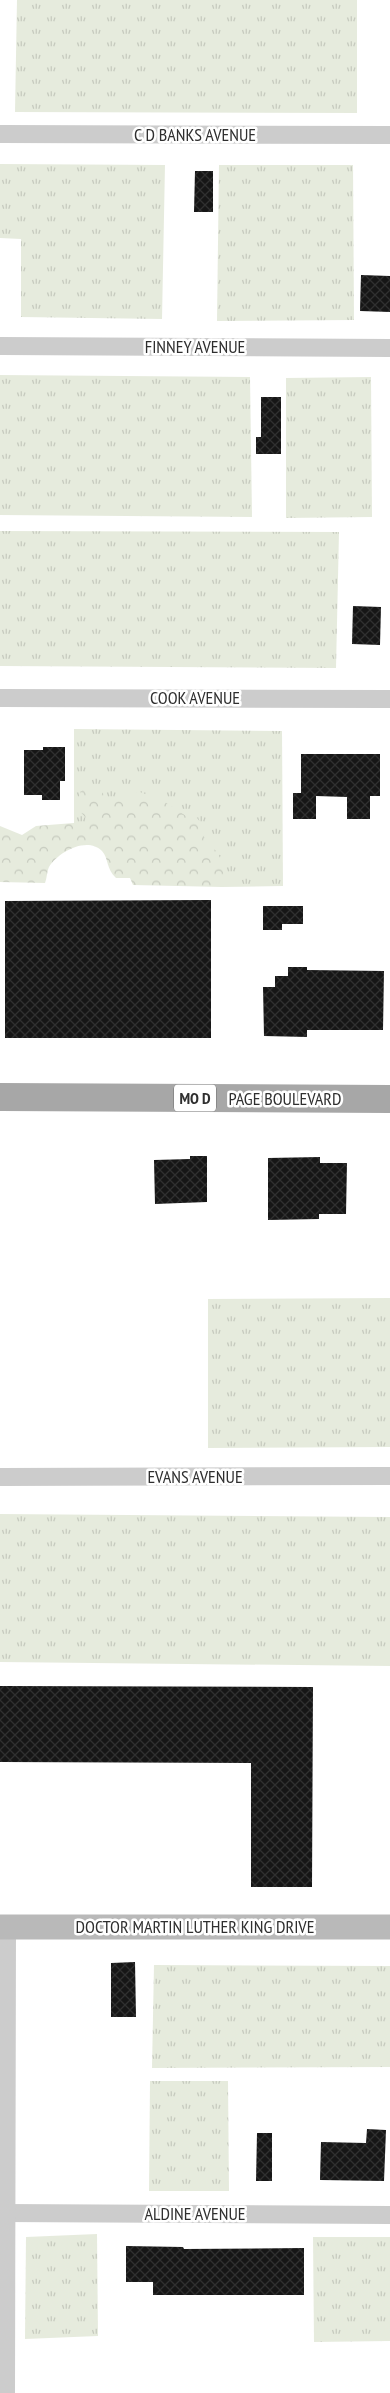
<svg xmlns="http://www.w3.org/2000/svg" width="390" height="2393" font-family="'PT Sans Narrow',sans-serif">
<style>
.grass{fill:url(#grass-tufts)}
.forest{fill:url(#forest-crowns)}
.building{fill:url(#building-cross-hatch)}
.lines{fill:none;stroke-linecap:round;stroke-linejoin:round}
.street{stroke:#ccc;stroke-width:18}
.secondary{stroke:#b9b9b9;stroke-width:25}
.primary{stroke:#a7a7a7;stroke-width:28}
.labels{text-anchor:middle;stroke-width:5;stroke-linejoin:round;paint-order:stroke}
.shield{fill:#fff;stroke:#6d6d6d;stroke-width:1}
.shield-label{font-size:16px;font-weight:bold;fill:#2f2f2f}
.street-label{font-size:18px;fill:#2f2f2f;stroke:#fff}
</style>
<defs>
<pattern id="grass-tufts" width="24" height="20" patternUnits="userSpaceOnUse" patternTransform="scale(1.25)"><rect width="24" height="20" fill="#e6ebdd"/><path d="M3 7l-1-3M5 7V3M7 7l1-3M15 17l-1-3M17 17v-4M19 17l1-3" fill="none" stroke="#c6cabe"/></pattern>
<pattern id="forest-crowns" width="20" height="18" patternUnits="userSpaceOnUse" patternTransform="scale(1.25)"><rect width="20" height="18" fill="#e6ebdd"/><path d="M2 6a3 3 0 1 1 6 0M12 15a3 3 0 1 1 6 0" fill="none" stroke="#c6cabe"/></pattern>
<pattern id="building-cross-hatch" width="8" height="8" patternUnits="userSpaceOnUse" patternTransform="scale(1.25)"><rect width="8" height="8" fill="#161616"/><path d="M0 0l8 8M0 8l8-8" fill="none" stroke="#303030"/></pattern>
</defs>
<rect width="100%" height="100%" fill="#fff"/>
<!-- grass -->
<g class="grass">
<polygon points="17,0 357,0 357,113 15,112"/>
<polygon points="0,164 165,165 162,319 21,317 21,239 0,238"/>
<polygon points="219,165 353,165 354,320 217,321"/>
<polygon points="0,375 250,377 252,517 0,515"/>
<polygon points="371,377 372,517 286,518 286,378"/>
<polygon points="0,531 339,532 336,668 0,666"/>
<polygon points="74,729 282,731 283,886 222,887 74,826"/>
<polygon points="390,1298 390,1447 208,1448 208,1299"/>
<polygon points="0,1514 390,1517 390,1666 0,1662"/>
<polygon points="154,1965 390,1966 390,2067 152,2068"/>
<polygon points="150,2081 228,2081 229,2191 149,2191"/>
<polygon points="97,2234 98,2336 25,2339 26,2237"/>
<polygon points="313,2237 390,2237 390,2341 314,2342"/>
</g>
<!-- forest -->
<path class="forest" d="M 91,786 L 102,792 L 108,801 L 136,801 L 137,791 L 162,800 L 186,816 L 197,818 L 205,828 L 204,837 C 218,852 229,865 222,887 L 133,885 L 130,878 L 116,878 C 106,869 109,859 102,851 C 87,836 58,852 49,867 C 47,871 47,878 45,883 L 0,882 L 0,826 L 22,835 L 36,826 L 86,822 L 85,817 L 77,808 C 78,797 79,789 91,786 Z"/>
<!-- building -->
<g class="building">
<polygon points="195,171 213,171 213,212 194,212"/>
<polygon points="361,275 390,276 390,312 360,311"/>
<polygon points="261,397 281,397 281,454 256,454 256,437 261,437"/>
<polygon points="353,606 381,607 380,645 352,644"/>
<polygon points="43,747 65,747 65,781 60,781 60,800 42,800 42,795 24,795 24,750 43,750"/>
<polygon points="301,754 380,754 380,796 370,796 370,819 347,819 347,797 316,796 316,819 293,819 293,793 301,793"/>
<polygon points="211,900 211,1038 5,1038 5,901"/>
<polygon points="263,906 303,906 303,924 282,924 282,930 263,930"/>
<polygon points="288,967 307,967 307,970 384,971 383,1030 307,1030 307,1037 264,1036 263,987 275,987 275,976 288,976"/>
<polygon points="190,1156 207,1156 207,1202 155,1204 154,1160 190,1159"/>
<polygon points="320,1157 320,1163 347,1163 346,1214 319,1214 319,1219 268,1220 268,1158"/>
<polygon points="0,1686 313,1687 312,1887 251,1887 251,1763 0,1762"/>
<polygon points="135,1962 136,2017 111,2017 111,1963"/>
<polygon points="367,2129 386,2130 384,2181 320,2180 321,2142 366,2143"/>
<polygon points="257,2133 272,2133 272,2181 256,2181"/>
<polygon points="126,2246 183,2247 184,2249 304,2248 304,2295 153,2295 153,2282 126,2282"/>
</g>
<g class="lines">
<!-- street -->
<g class="street">
<polyline points="0,134 390,135"/>
<polyline points="0,346 390,348"/>
<polyline points="0,698 390,699"/>
<polyline points="0,1477 390,1476"/>
<polyline points="0,2213 390,2215"/>
<polyline points="6,2393 7,1927"/>
</g>
<!-- secondary -->
<polyline class="secondary" points="0,1927 390,1927"/>
<!-- primary -->
<polyline class="primary" points="0,1097 390,1099"/>
</g>
<g class="labels">
<!-- shield labels -->
<rect class="shield" x="174" y="1084.5" width="42" height="27" rx="4"/>
<g class="shield-label">
<text x="195" y="1104">MO D</text>
</g>
<!-- street labels -->
<g class="street-label">
<text x="195" y="141">C D BANKS AVENUE</text>
<text x="195" y="353">FINNEY AVENUE</text>
<text x="195" y="704">COOK AVENUE</text>
<text x="285" y="1105">PAGE BOULEVARD</text>
<text x="195" y="1483">EVANS AVENUE</text>
<text x="195" y="1933">DOCTOR MARTIN LUTHER KING DRIVE</text>
<text x="195" y="2220">ALDINE AVENUE</text>
</g>
</g>
</svg>
